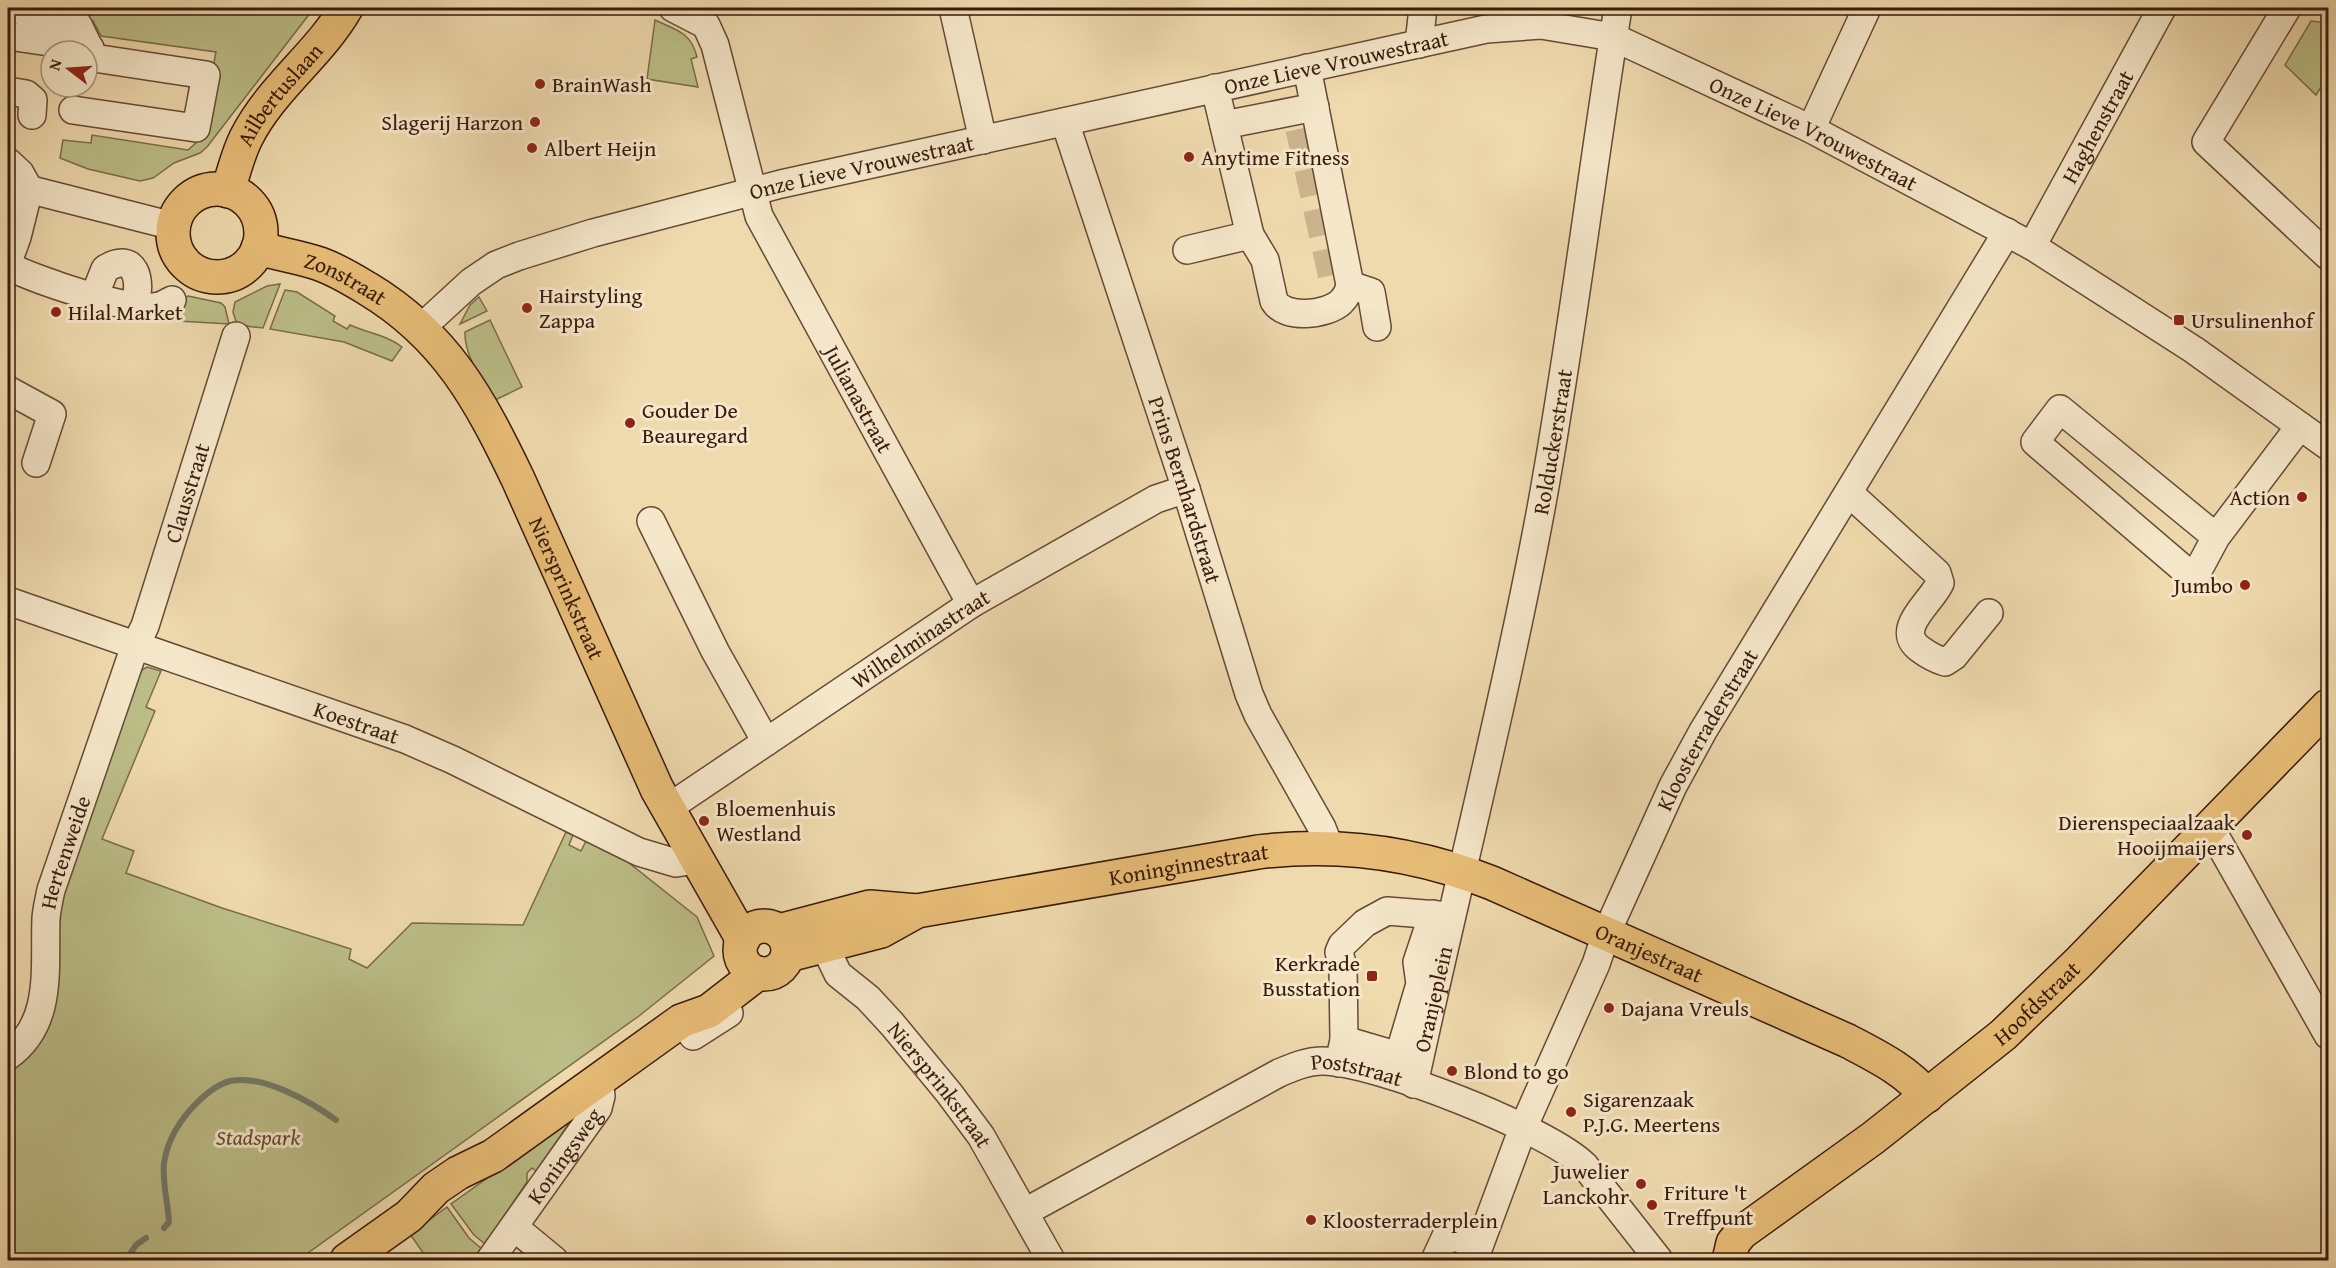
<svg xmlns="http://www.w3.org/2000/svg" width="2336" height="1268" font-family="'Gentium Book Plus',serif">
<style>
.green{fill:#bcbe88;stroke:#7a6c4a;stroke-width:1.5}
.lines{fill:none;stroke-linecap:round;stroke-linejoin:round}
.stream{stroke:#737b6c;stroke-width:6}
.minor-tunnel{stroke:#cbb48e;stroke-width:27;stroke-dasharray:27 14;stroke-linecap:butt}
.minor-casing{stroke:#664a35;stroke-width:30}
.major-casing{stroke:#391a0d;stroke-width:36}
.minor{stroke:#f5e7ca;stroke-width:27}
.major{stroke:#e8bd77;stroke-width:33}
.poi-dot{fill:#8f2418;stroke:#f5e7ca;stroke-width:2}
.labels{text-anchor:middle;stroke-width:6;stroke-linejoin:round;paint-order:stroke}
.street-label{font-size:22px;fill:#391a0d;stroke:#f5e7ca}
.poi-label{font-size:22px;fill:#391a0d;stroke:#f5e7ca;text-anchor:start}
.park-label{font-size:22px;font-style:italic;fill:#604b32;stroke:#f5e7ca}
</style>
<rect width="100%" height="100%" fill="#efdaae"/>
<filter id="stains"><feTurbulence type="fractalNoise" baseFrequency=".00333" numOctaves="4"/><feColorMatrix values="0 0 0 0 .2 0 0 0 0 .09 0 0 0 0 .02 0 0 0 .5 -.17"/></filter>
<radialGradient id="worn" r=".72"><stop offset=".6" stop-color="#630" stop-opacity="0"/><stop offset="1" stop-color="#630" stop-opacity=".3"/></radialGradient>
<!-- green -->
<g class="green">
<polygon points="37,8 118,8 154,13 156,8 305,8 307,9 314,8 207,147 200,153 174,163 153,178 140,181 88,169 60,158 63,140 91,143 92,135 188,150 199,140 216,52 101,36 93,21"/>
<path d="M 655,20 C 676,30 691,32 697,57 L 691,59 L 698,87 L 647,79 Z"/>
<polygon points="2311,21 2328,23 2328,76 2316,95 2285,65"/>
<polygon points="280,284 263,328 237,325 233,312 235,302 267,286"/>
<path d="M 285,290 L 297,292 L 335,316 L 333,321 L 347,329 L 350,325 C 367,333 387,335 402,347 L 392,361 L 344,342 L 270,329 Z"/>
<polygon points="188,296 221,303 225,307 229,324 178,321 178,304"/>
<polygon points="479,297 487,311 460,324 470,305"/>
<path d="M 490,320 L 522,387 L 493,401 C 482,380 464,355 465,332 Z"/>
<polygon points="147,667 161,671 146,707 155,711 102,839 134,851 126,873 222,908 351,949 349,959 367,968 412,923 523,925 566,832 573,835 569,845 581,851 586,841 624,859 697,917 714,956 639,1016 298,1260 8,1260 8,1072 20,1063 58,933 62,896 140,671"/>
<polygon points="566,1122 568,1125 536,1171 532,1168 527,1173 527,1182 485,1244 474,1235 451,1204"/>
<polygon points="447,1207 469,1238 482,1249 474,1260 428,1260 410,1234"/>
</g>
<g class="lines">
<!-- stream -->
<g class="stream">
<path d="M 164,1228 L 169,1222 C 168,1203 162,1183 164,1163 C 167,1143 177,1125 190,1110 C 200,1099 215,1085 230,1081 C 263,1074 311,1102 336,1120"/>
<polyline points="126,1260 136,1245 146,1238"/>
</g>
<!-- minor-tunnel -->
<polyline class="minor-tunnel" points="1299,129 1332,278"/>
<defs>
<g id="minor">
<polyline points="22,8 25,13 78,25 94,58 206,75 196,128 73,110"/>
<path id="s1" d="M 673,8 L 706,25 L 715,45 L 759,216 L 971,604"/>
<polyline points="953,8 983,140"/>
<polyline points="2287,8 2206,142 2328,256"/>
<polyline points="8,36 90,48"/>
<polyline points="1419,44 1423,8"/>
<path d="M 1215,88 L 1250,235 L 1265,260 L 1274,301 C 1285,320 1327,315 1341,302 C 1346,297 1349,291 1350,285 L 1307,68"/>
<polyline points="8,91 26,94 33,100 32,115"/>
<path id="s2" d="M 1065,122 L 1186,489 L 1249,694 L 1258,715 L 1322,828 L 1330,848"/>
<polyline points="1224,125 1315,107"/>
<polyline points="1811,129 1867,8"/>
<polyline points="8,162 20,173 29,189 17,237 8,262"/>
<polyline points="8,184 173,226"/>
<path id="s3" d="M 2032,246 L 2162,8"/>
<polyline points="1187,250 1250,235"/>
<path d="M 8,266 C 34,279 132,314 159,306 C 163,305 168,302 172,300"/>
<polyline points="1350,285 1371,292 1377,327"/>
<path d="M 94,297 L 105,269 C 136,250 142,281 135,305"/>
<path id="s4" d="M 421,328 L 471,282 L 496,265 L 519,256 L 593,233 L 781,184 L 1486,29 L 1541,25 L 1613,37 L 1811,129 L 2032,246 L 2194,350 L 2328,446"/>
<polyline points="8,390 52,414 36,463"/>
<path d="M 1849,493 L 1937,573 L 1940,583 C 1931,603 1893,629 1920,649 C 1928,655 1935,659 1945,662 L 1954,656 L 1989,613"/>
<polyline points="651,521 715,651 766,742"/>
<polyline points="2216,537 2060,409 2035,442 2194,578 2216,537 2300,426"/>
<path id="s5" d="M 8,601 L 405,739 L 453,760 L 639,852 L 676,863 L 696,860"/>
<path id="s6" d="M 668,808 L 971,604 L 1156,499 L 1186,489"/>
<polyline points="2210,827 2328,1035"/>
<path id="s7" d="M 820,927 L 824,945 L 838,974 L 868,998 L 892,1024 L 949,1093 L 981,1136 L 1051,1260"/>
<polyline points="681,1021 693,1036 729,1013"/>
<polyline points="1344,1040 1395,1055 1400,1052"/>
<path id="s8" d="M 8,1056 C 54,1023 44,968 46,918 C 47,908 49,899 51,890 L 135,646 L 145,626 L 236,336"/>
<polyline points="1339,1063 1344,1040 1343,967 1339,952 1342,945 1365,923 1387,911 1450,916"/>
<path id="s9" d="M 1414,1084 C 1455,894 1504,705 1540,514 C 1571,346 1591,176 1618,8"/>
<polyline points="1414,1084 1400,1052 1420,984 1417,962 1433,914"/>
<path id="s10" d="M 1025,1212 L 1279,1073 C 1293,1067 1307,1061 1323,1061 C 1374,1061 1550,1130 1585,1166 L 1659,1260"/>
<polyline points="514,1227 554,1260"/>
<path id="s11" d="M 490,1260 L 598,1108 L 601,1096 L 599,1080"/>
<polyline points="1435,1260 1447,1234 1478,1246"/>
<path id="s12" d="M 1474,1260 L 1523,1128 L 1596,964 L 1606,934 L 1673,786 L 1703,731 L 2007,232"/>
</g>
<g id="major">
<circle cx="217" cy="233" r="44"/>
<path id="s13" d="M 228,191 C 233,174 238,154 246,138 C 271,88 319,55 346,8"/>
<path id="s14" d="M 258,248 C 278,254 300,257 320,264 C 337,270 353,280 368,289 C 446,336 480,400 518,479 L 657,789 L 743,940"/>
<circle cx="764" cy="950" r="24"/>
<path id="s15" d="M 779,931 L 870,907 L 917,911 L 1258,852 C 1339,842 1417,853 1492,883 L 1848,1041 C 1876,1056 1906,1070 1927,1096"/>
<polyline points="788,955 881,931 917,911"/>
<polyline points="347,1260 409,1216 436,1188 458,1173 493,1156 681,1021 709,1011 758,973"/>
<path id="s16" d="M 1729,1260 L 1733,1243 L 1741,1233 L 1873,1138 L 2003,1035 L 2078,963 L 2328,706"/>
</g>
</defs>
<!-- minor casing -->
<use href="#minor" class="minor-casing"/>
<!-- major casing -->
<use href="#major" class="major-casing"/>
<!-- minor -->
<use href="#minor" class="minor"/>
<!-- major -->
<use href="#major" class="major"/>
</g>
<!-- markers -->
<g class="poi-dot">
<circle cx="540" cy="84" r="6"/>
<circle cx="535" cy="122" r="6"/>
<circle cx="532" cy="148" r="6"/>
<circle cx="1189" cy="157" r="6"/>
<circle cx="527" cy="308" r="6"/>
<circle cx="56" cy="312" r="6"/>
<rect x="2173" y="314" width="12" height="12" rx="3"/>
<circle cx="630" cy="423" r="6"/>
<circle cx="2302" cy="497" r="6"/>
<circle cx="2245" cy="585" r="6"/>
<circle cx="704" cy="821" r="6"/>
<circle cx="2247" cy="835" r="6"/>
<rect x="1366" y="970" width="12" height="12" rx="3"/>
<circle cx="1609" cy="1008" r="6"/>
<circle cx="1452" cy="1071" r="6"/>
<circle cx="1571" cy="1112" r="6"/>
<circle cx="1641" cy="1184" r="6"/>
<circle cx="1652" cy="1205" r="6"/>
<circle cx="1311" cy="1220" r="6"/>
</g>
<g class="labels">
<!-- street labels -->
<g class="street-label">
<text dy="8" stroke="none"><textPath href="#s4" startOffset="963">Onze Lieve Vrouwestraat</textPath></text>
<text dy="8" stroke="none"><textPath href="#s13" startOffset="111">Ailbertuslaan</textPath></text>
<text dy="8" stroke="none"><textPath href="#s3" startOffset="136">Haghenstraat</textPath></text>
<text dy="8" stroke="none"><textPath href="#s4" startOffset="1467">Onze Lieve Vrouwestraat</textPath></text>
<text dy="8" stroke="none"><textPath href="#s4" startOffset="477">Onze Lieve Vrouwestraat</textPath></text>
<text dy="8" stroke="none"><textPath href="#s14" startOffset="93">Zonstraat</textPath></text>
<text dy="8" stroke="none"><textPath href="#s1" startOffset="444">Julianastraat</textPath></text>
<text dy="8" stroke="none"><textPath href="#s9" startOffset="657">Rolduckerstraat</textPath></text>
<text dy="8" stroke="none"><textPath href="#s2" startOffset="387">Prins Bernhardstraat</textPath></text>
<text dy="8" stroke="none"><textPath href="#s8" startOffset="598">Clausstraat</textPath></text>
<text dy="8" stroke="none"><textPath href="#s14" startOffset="484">Niersprinkstraat</textPath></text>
<text dy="8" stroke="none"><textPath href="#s6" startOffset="304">Wilhelminastraat</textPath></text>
<text dy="8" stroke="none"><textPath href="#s5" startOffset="369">Koestraat</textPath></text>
<text dy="8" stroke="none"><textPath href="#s12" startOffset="580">Kloosterraderstraat</textPath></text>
<text dy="8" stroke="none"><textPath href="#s8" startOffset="218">Hertenweide</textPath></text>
<text dy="8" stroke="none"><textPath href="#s15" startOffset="417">Koninginnestraat</textPath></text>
<text dy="8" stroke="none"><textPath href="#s15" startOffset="898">Oranjestraat</textPath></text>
<text dy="8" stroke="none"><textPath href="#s9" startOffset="87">Oranjeplein</textPath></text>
<text dy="8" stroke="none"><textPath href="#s16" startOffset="405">Hoofdstraat</textPath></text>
<text dy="8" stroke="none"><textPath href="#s10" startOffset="370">Poststraat</textPath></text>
<text dy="8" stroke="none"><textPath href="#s7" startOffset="202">Niersprinkstraat</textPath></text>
<text dy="8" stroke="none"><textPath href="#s11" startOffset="128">Koningsweg</textPath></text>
</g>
<!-- poi labels -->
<g class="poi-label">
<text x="552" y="92">BrainWash</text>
<text x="523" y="130" text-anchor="end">Slagerij Harzon</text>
<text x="544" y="156">Albert Heijn</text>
<text x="1201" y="165">Anytime Fitness</text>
<text x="539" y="303">Hairstyling<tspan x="539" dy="25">Zappa</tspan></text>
<text x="68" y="320">Hilal Market</text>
<text x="2191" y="328">Ursulinenhof</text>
<text x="642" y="418">Gouder De<tspan x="642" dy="25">Beauregard</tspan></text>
<text x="2290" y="505" text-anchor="end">Action</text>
<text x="2233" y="593" text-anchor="end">Jumbo</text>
<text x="716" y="816">Bloemenhuis<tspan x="716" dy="25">Westland</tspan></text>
<text x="2235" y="830" text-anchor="end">Dierenspeciaalzaak<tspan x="2235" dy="25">Hooijmaijers</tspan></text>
<text x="1360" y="971" text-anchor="end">Kerkrade<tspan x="1360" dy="25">Busstation</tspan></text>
<text x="1621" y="1016">Dajana Vreuls</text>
<text x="1464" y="1079">Blond to go</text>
<text x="1583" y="1107">Sigarenzaak<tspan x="1583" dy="25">P.J.G. Meertens</tspan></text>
<text x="1629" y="1179" text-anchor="end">Juwelier<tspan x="1629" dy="25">Lanckohr</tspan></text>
<text x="1664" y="1200">Friture 't<tspan x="1664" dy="25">Treffpunt</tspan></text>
<text x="1323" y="1228">Kloosterraderplein</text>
</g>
<!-- park labels -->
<g class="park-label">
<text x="258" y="1145">Stadspark</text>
</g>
</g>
<!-- margin -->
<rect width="2336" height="1268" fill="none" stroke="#efdaae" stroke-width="30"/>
<rect x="9" y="9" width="2318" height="1250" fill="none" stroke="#391a0d" stroke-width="3"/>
<rect x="15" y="15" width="2306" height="1238" fill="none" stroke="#391a0d" stroke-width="1.5"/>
<!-- north arrow -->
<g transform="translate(69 69) rotate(287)"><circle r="28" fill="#f5e7ca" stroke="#aa957e" stroke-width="1.5"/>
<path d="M0-4.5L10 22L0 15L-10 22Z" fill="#8f2418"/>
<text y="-9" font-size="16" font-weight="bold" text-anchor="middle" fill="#391a0d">N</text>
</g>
<rect width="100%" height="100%" filter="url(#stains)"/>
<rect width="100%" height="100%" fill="url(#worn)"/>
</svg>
